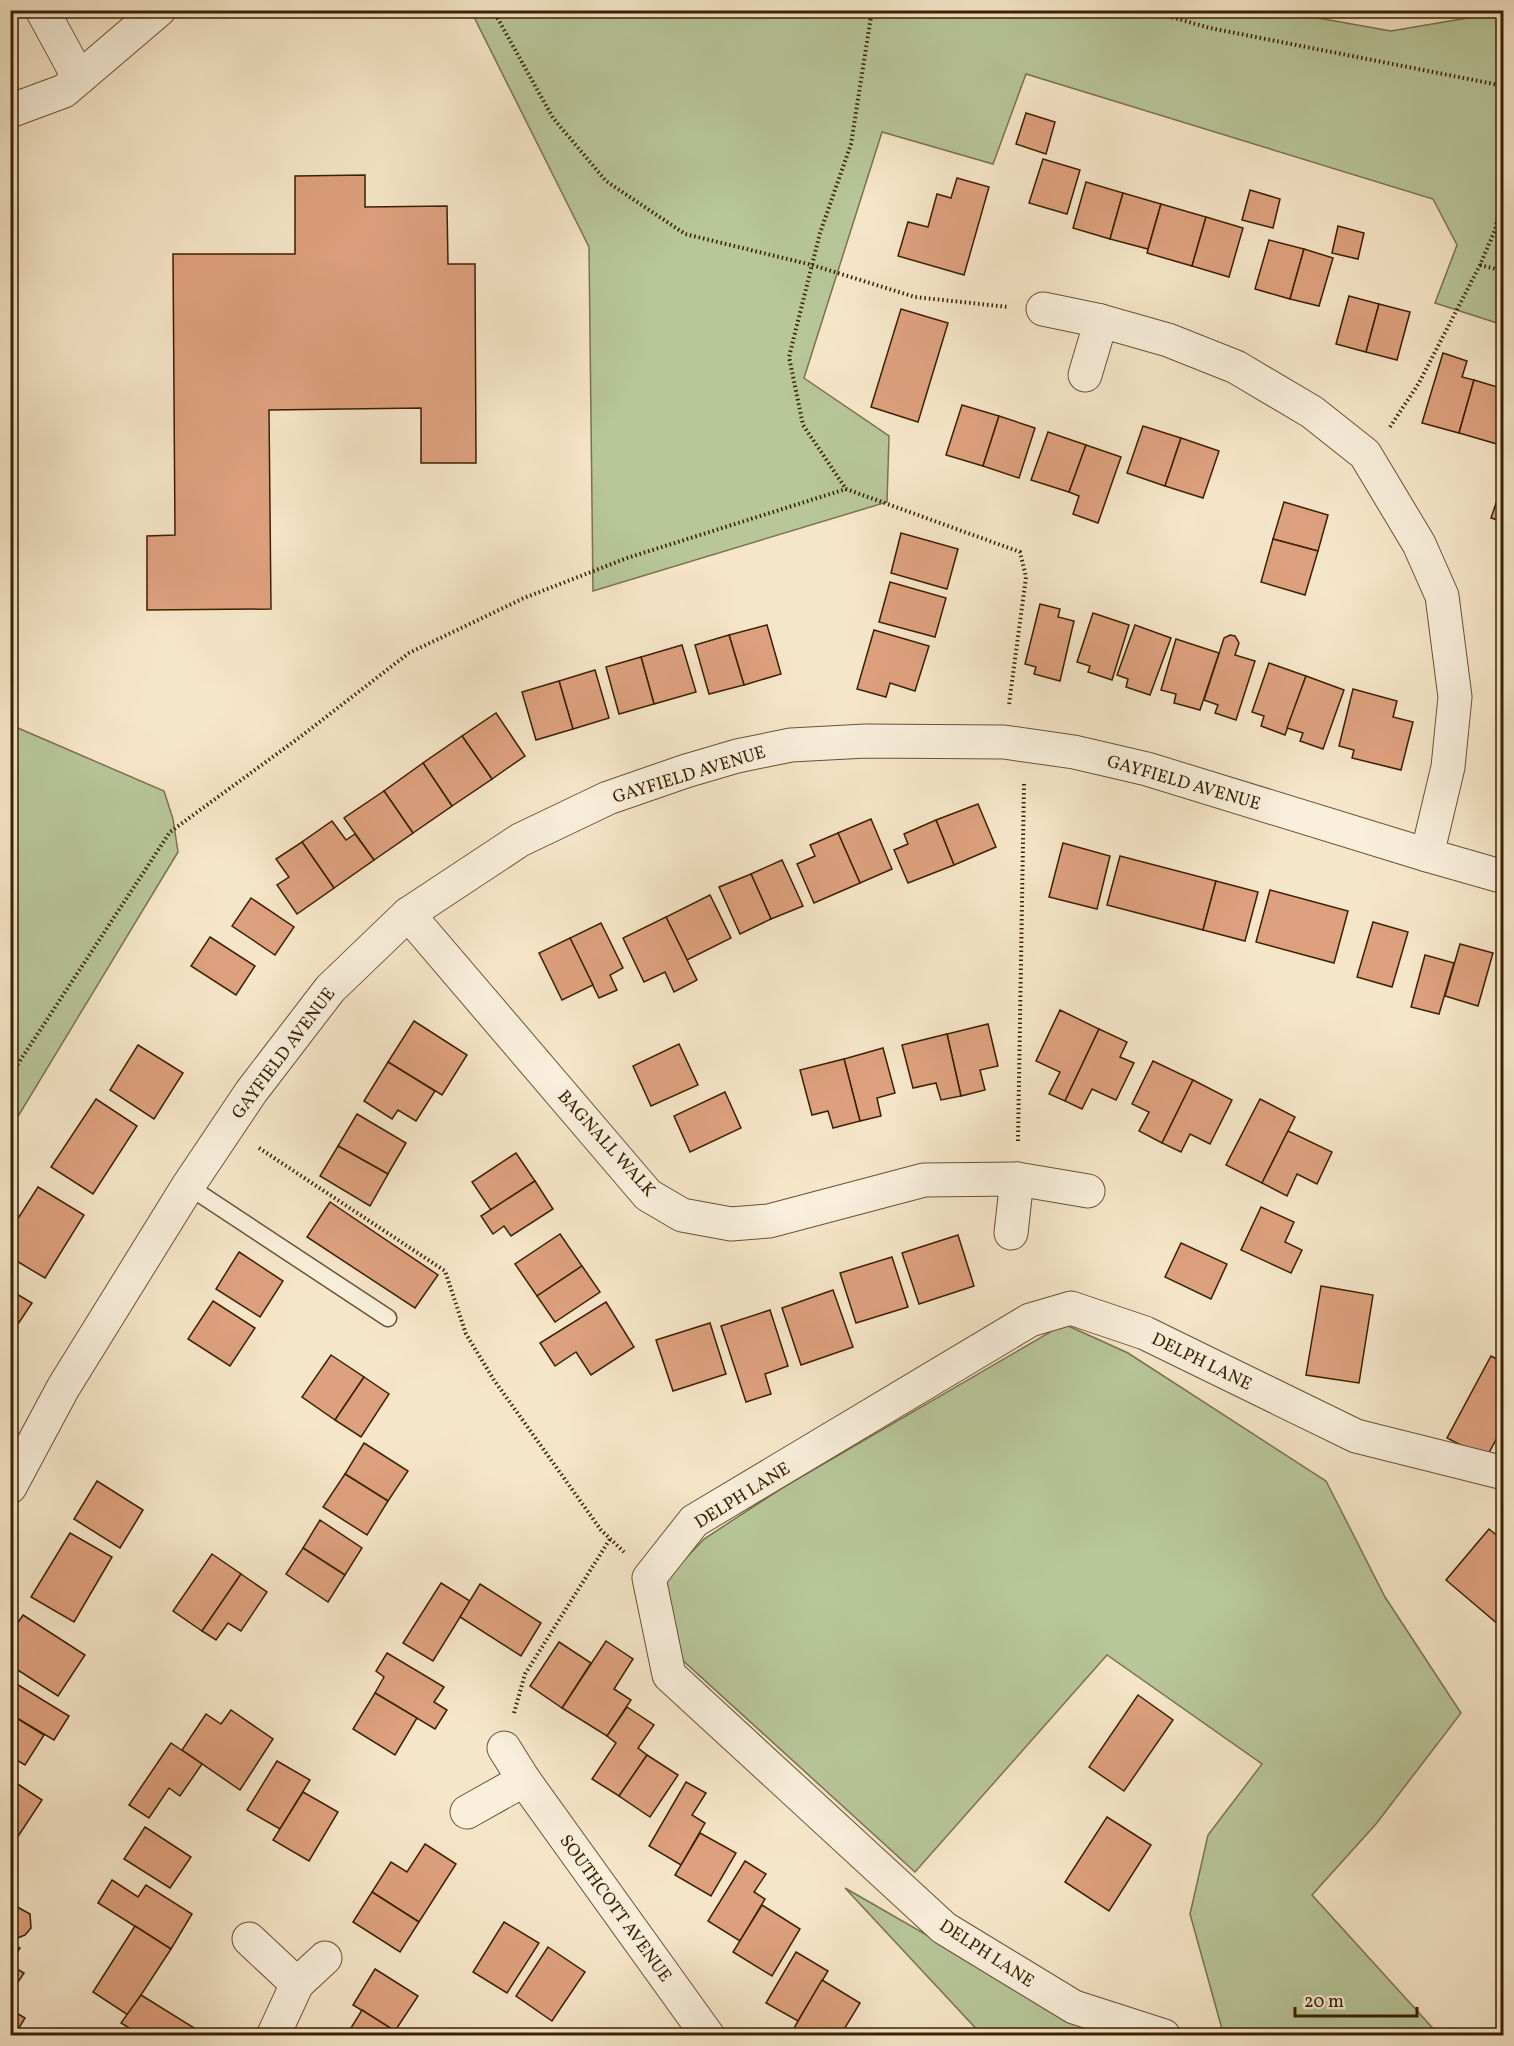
<svg xmlns="http://www.w3.org/2000/svg" width="1514" height="2046" font-family="Vollkorn,serif">
<style>
.green{fill:#b8c69a;stroke:#79744e;stroke-width:1.5}
.building{fill:#dea17f;stroke:#3a2101;stroke-width:1.5}
.lines{fill:none;stroke-linecap:round;stroke-linejoin:round}
.service-casing{stroke:#695233;stroke-width:19}
.minor-casing{stroke:#695233;stroke-width:35}
.path{stroke:#3a2101;stroke-width:4;stroke-dasharray:1.5 3;stroke-linecap:butt}
.service{stroke:#f9efdc;stroke-width:16}
.minor{stroke:#f9efdc;stroke-width:33}
.labels{text-anchor:middle;stroke-width:5;stroke-linejoin:round;paint-order:stroke}
.street-label{font-size:18px;fill:#3a2101;stroke:#f9efdc}
</style>
<rect width="100%" height="100%" fill="#f6e6c9"/>
<filter id="stains"><feTurbulence type="fractalNoise" baseFrequency=".00333" numOctaves="4"/><feColorMatrix values="0 0 0 0 .2 0 0 0 0 .09 0 0 0 0 .02 0 0 0 .5 -.17"/></filter>
<radialGradient id="worn" r=".72"><stop offset=".6" stop-color="#630" stop-opacity="0"/><stop offset="1" stop-color="#630" stop-opacity=".3"/></radialGradient>
<!-- green -->
<g class="green">
<polygon points="1273,10 1391,31 1503,12 1503,325 1435,303 1457,245 1433,199 1026,74 993,164 882,132 804,378 889,436 887,502 593,591 589,247 471,11"/>
<polygon points="11,725 164,791 173,819 178,852 11,1128"/>
<polygon points="1064,1324 1128,1353 1326,1481 1385,1597 1461,1713 1376,1824 1312,1895 1439,2035 1256,2036 1222,2029 1190,1914 1208,1835 1262,1764 1107,1655 915,1872 678,1656 663,1582 704,1539 782,1488"/>
<polygon points="845,1888 1100,2035 1101,2035 982,2035"/>
</g>
<!-- building -->
<g class="building">
<polygon points="1026,113 1055,122 1046,154 1016,144"/>
<polygon points="1043,159 1080,170 1067,214 1029,203"/>
<polygon points="365,175 365,207 447,206 448,264 475,264 476,463 421,463 421,408 269,410 271,609 147,610 147,536 175,535 173,254 295,254 295,176"/>
<polygon points="957,178 989,187 964,275 898,256 908,222 928,227 937,194 951,198"/>
<polygon points="1086,182 1123,193 1110,239 1073,228"/>
<polygon points="1250,190 1280,199 1273,228 1242,220"/>
<polygon points="1123,193 1161,204 1148,249 1110,239"/>
<polygon points="1161,204 1206,217 1192,266 1147,253"/>
<polygon points="1206,217 1243,228 1229,277 1192,266"/>
<polygon points="1338,226 1364,233 1358,259 1332,253"/>
<polygon points="1269,240 1304,249 1290,299 1255,289"/>
<polygon points="1304,249 1333,258 1319,306 1290,299"/>
<polygon points="1349,296 1379,304 1366,352 1336,344"/>
<polygon points="1379,304 1410,312 1397,360 1366,352"/>
<polygon points="901,309 948,323 918,422 871,407"/>
<polygon points="1443,353 1467,361 1462,377 1474,380 1459,433 1422,423"/>
<polygon points="1474,380 1504,389 1504,422 1497,444 1459,433"/>
<polygon points="962,405 999,416 983,466 946,455"/>
<polygon points="999,416 1035,428 1019,478 983,466"/>
<polygon points="1143,426 1181,438 1165,486 1127,473"/>
<polygon points="1048,432 1086,445 1069,492 1031,480"/>
<polygon points="1181,438 1219,451 1203,498 1165,486"/>
<polygon points="1086,445 1121,457 1098,523 1073,514 1079,496 1069,492"/>
<polygon points="1504,480 1504,522 1491,518"/>
<polygon points="1284,502 1328,515 1318,551 1273,539"/>
<polygon points="901,533 958,549 947,589 891,573"/>
<polygon points="1273,539 1318,551 1305,595 1261,582"/>
<polygon points="890,582 946,598 935,637 879,622"/>
<polygon points="1040,604 1060,609 1058,617 1074,621 1060,681 1034,674 1036,667 1025,664"/>
<polygon points="1093,613 1129,625 1112,680 1088,672 1090,666 1077,662"/>
<polygon points="767,625 781,674 744,685 729,635"/>
<polygon points="1135,625 1171,638 1150,695 1126,687 1128,679 1117,675"/>
<polygon points="874,630 929,646 915,691 890,683 886,697 857,689"/>
<polygon points="729,635 744,685 709,694 695,645"/>
<polygon points="1230,635 1235,636 1239,643 1235,655 1255,661 1236,720 1215,713 1218,705 1204,700 1224,638"/>
<polygon points="1176,639 1219,653 1200,710 1174,703 1176,694 1161,690"/>
<polygon points="682,645 696,692 654,704 641,657"/>
<polygon points="641,657 654,704 619,714 606,667"/>
<polygon points="1269,663 1306,676 1285,735 1261,726 1264,716 1252,712"/>
<polygon points="595,670 609,718 573,729 559,681"/>
<polygon points="1306,676 1344,690 1323,749 1300,741 1303,733 1287,728"/>
<polygon points="559,681 573,729 536,740 522,692"/>
<polygon points="1353,689 1397,701 1393,717 1413,722 1401,770 1352,758 1354,750 1339,746"/>
<polygon points="496,713 525,756 492,779 462,736"/>
<polygon points="462,736 492,779 452,806 423,763"/>
<polygon points="423,763 452,806 413,833 384,791"/>
<polygon points="384,791 413,833 374,860 344,818"/>
<polygon points="978,804 996,847 954,865 936,820"/>
<polygon points="871,819 892,869 860,883 838,833"/>
<polygon points="936,820 954,865 908,883 894,850 908,844 904,834"/>
<polygon points="332,821 346,840 355,834 374,860 334,888 302,842"/>
<polygon points="838,833 860,883 814,903 797,864 815,856 810,845"/>
<polygon points="302,842 334,888 297,914 277,885 289,877 276,859"/>
<polygon points="1063,843 1110,856 1097,909 1049,897"/>
<polygon points="1120,856 1216,881 1203,930 1107,905"/>
<polygon points="782,860 803,906 771,919 751,874"/>
<polygon points="751,874 771,919 740,934 719,887"/>
<polygon points="1216,881 1258,892 1245,941 1203,930"/>
<polygon points="1270,890 1348,911 1334,963 1256,942"/>
<polygon points="710,895 731,938 687,960 666,917"/>
<polygon points="251,898 294,927 275,955 232,926"/>
<polygon points="666,917 697,980 674,992 665,972 644,982 623,938"/>
<polygon points="1373,922 1408,932 1392,987 1357,977"/>
<polygon points="601,923 623,968 610,975 617,990 599,998 570,938"/>
<polygon points="210,937 255,966 236,995 191,966"/>
<polygon points="570,938 593,985 562,1000 539,953"/>
<polygon points="1460,944 1493,953 1478,1006 1445,996"/>
<polygon points="1425,955 1454,963 1439,1014 1411,1007"/>
<polygon points="1504,1004 1504,1022 1499,1020"/>
<polygon points="1060,1010 1099,1029 1065,1101 1049,1094 1060,1072 1036,1061"/>
<polygon points="414,1021 467,1055 442,1095 388,1062"/>
<polygon points="988,1024 998,1066 980,1070 985,1090 961,1096 947,1034"/>
<polygon points="1099,1029 1127,1042 1120,1057 1134,1063 1116,1100 1092,1089 1082,1109 1065,1101"/>
<polygon points="947,1034 961,1096 941,1100 936,1083 913,1088 902,1045"/>
<polygon points="679,1044 698,1085 651,1106 633,1066"/>
<polygon points="138,1045 183,1073 154,1119 110,1090"/>
<polygon points="883,1048 895,1093 877,1098 881,1116 860,1121 844,1059"/>
<polygon points="844,1059 860,1121 833,1128 828,1111 812,1115 800,1070"/>
<polygon points="1153,1061 1193,1080 1162,1143 1139,1131 1149,1112 1132,1104"/>
<polygon points="388,1062 435,1091 416,1121 398,1110 392,1119 364,1101"/>
<polygon points="1193,1080 1232,1100 1210,1144 1190,1134 1181,1152 1162,1143"/>
<polygon points="725,1092 741,1128 690,1152 674,1116"/>
<polygon points="96,1099 137,1126 93,1194 51,1167"/>
<polygon points="1260,1099 1295,1117 1262,1183 1226,1165"/>
<polygon points="357,1114 406,1143 388,1174 338,1146"/>
<polygon points="1288,1131 1332,1152 1317,1184 1297,1174 1287,1196 1262,1183"/>
<polygon points="338,1146 388,1174 370,1206 320,1176"/>
<polygon points="516,1153 535,1181 491,1210 472,1182"/>
<polygon points="535,1181 553,1209 511,1236 504,1226 493,1234 481,1216"/>
<polygon points="38,1187 84,1215 45,1278 10,1257 10,1231"/>
<polygon points="330,1202 438,1275 415,1308 307,1237"/>
<polygon points="1261,1207 1294,1222 1285,1242 1302,1250 1291,1273 1241,1250"/>
<polygon points="560,1234 582,1266 537,1296 515,1264"/>
<polygon points="958,1235 974,1286 919,1304 902,1253"/>
<polygon points="1181,1243 1227,1264 1211,1299 1165,1277"/>
<polygon points="239,1252 283,1281 260,1317 216,1289"/>
<polygon points="892,1257 908,1307 856,1323 840,1273"/>
<polygon points="582,1266 600,1292 555,1322 537,1296"/>
<polygon points="1321,1286 1373,1295 1359,1383 1306,1375"/>
<polygon points="10,1290 32,1303 10,1336"/>
<polygon points="833,1290 853,1347 801,1365 782,1308"/>
<polygon points="213,1301 255,1328 230,1366 188,1339"/>
<polygon points="606,1302 634,1347 591,1375 576,1352 555,1366 540,1343"/>
<polygon points="770,1310 788,1366 765,1374 771,1394 746,1402 721,1326"/>
<polygon points="710,1323 726,1374 673,1391 656,1340"/>
<polygon points="331,1355 364,1377 335,1420 302,1397"/>
<polygon points="1491,1356 1504,1363 1504,1425 1486,1458 1447,1438"/>
<polygon points="364,1377 389,1394 361,1437 335,1420"/>
<polygon points="364,1443 408,1471 388,1501 345,1474"/>
<polygon points="345,1474 388,1501 367,1535 323,1507"/>
<polygon points="97,1481 143,1510 120,1548 74,1519"/>
<polygon points="320,1520 362,1548 345,1575 303,1548"/>
<polygon points="1489,1529 1504,1541 1504,1620 1499,1625 1446,1580"/>
<polygon points="70,1533 112,1557 74,1622 31,1597"/>
<polygon points="303,1548 345,1575 328,1602 286,1574"/>
<polygon points="212,1554 241,1574 202,1631 173,1611"/>
<polygon points="241,1574 267,1592 241,1631 228,1623 216,1640 202,1631"/>
<polygon points="441,1583 470,1601 433,1661 403,1643"/>
<polygon points="480,1584 541,1623 521,1656 460,1617"/>
<polygon points="23,1615 85,1655 58,1696 10,1665 10,1634"/>
<polygon points="606,1641 633,1659 614,1689 631,1700 607,1736 562,1708"/>
<polygon points="559,1642 591,1663 562,1708 530,1686"/>
<polygon points="387,1653 444,1687 434,1702 447,1710 435,1729 375,1693 384,1677 376,1671"/>
<polygon points="10,1680 69,1716 54,1740 10,1714"/>
<polygon points="375,1693 417,1718 395,1755 353,1729"/>
<polygon points="1138,1695 1173,1720 1124,1791 1089,1767"/>
<polygon points="627,1707 654,1725 638,1748 647,1755 619,1796 592,1779 616,1743 607,1736"/>
<polygon points="231,1710 273,1739 240,1790 182,1750 206,1714 221,1724"/>
<polygon points="10,1714 44,1735 25,1765 10,1756"/>
<polygon points="171,1743 202,1764 180,1796 169,1788 149,1818 129,1805"/>
<polygon points="647,1755 678,1775 650,1817 619,1796"/>
<polygon points="277,1761 310,1780 280,1829 247,1810"/>
<polygon points="10,1779 42,1800 17,1838 10,1833"/>
<polygon points="686,1782 706,1793 692,1815 705,1823 681,1865 649,1846"/>
<polygon points="303,1792 338,1812 309,1861 273,1840"/>
<polygon points="1107,1817 1151,1845 1109,1911 1065,1882"/>
<polygon points="145,1827 191,1857 170,1888 124,1859"/>
<polygon points="10,1833 17,1838 10,1849"/>
<polygon points="700,1833 736,1853 711,1896 675,1875"/>
<polygon points="425,1844 456,1864 419,1922 372,1892 391,1862 407,1872"/>
<polygon points="745,1861 766,1874 754,1892 765,1899 740,1941 708,1921"/>
<polygon points="112,1880 138,1897 146,1885 192,1914 171,1949 98,1903"/>
<polygon points="372,1892 419,1922 400,1952 353,1922"/>
<polygon points="10,1903 30,1914 31,1928 25,1935 10,1941"/>
<polygon points="762,1905 800,1929 772,1976 733,1952"/>
<polygon points="504,1922 539,1943 507,1993 473,1972"/>
<polygon points="135,1926 171,1949 128,2015 93,1992"/>
<polygon points="10,1943 20,1948 10,1964"/>
<polygon points="548,1947 585,1972 552,2021 516,1996"/>
<polygon points="796,1952 828,1971 798,2021 766,2003"/>
<polygon points="10,1965 24,1973 10,1994"/>
<polygon points="375,1969 418,1996 395,2031 353,2005"/>
<polygon points="822,1980 860,2003 840,2036 807,2036 794,2028"/>
<polygon points="141,1995 207,2036 142,2036 121,2023"/>
<polygon points="10,2009 25,2018 14,2036 10,2036"/>
<polygon points="362,2010 395,2031 402,2036 346,2036"/>
<polygon points="854,2030 864,2036 851,2036"/>
</g>
<g class="lines">
<defs>
<polyline id="service" points="188,1186 388,1318"/>
<g id="minor">
<polyline points="42,10 79,78"/>
<polyline points="10,111 64,91 159,10"/>
<polyline points="1043,309 1101,321 1168,340 1236,367 1312,412 1365,454 1419,544 1442,596 1455,697 1448,767 1427,855"/>
<polyline points="1085,375 1101,321"/>
<polyline points="408,914 648,1195 682,1215 731,1224 769,1221 924,1180 1017,1179 1088,1191"/>
<polyline points="1011,1233 1017,1179"/>
<polyline points="10,1487 63,1388 188,1186 251,1092 330,989 408,914 520,840 608,798 686,771 737,756 791,745 866,741 1004,742 1074,752 1147,769 1427,855 1504,877"/>
<polyline points="504,1748 524,1780 708,2036"/>
<polyline points="467,1812 524,1780"/>
<polyline points="249,1939 297,1984"/>
<polyline points="273,2036 297,1984 325,1958"/>
<polyline points="1164,2036 1074,2007 944,1928 669,1675 649,1578 694,1521 1030,1320 1071,1308 1145,1333 1356,1436 1504,1473"/>
</g>
</defs>
<!-- service casing -->
<use href="#service" class="service-casing"/>
<!-- minor casing -->
<use href="#minor" class="minor-casing"/>
<!-- path -->
<g class="path">
<polyline points="493,10 553,118 606,181 685,234 812,265 915,297 1008,307"/>
<polyline points="872,10 851,144 820,233 789,357 803,425 846,489 1020,552 1026,577 1009,704"/>
<polyline points="1146,10 1210,28 1504,86"/>
<polyline points="1480,265 1504,271"/>
<polyline points="1390,427 1419,383 1480,265 1495,230 1504,191"/>
<polyline points="10,1076 170,832 300,737 409,653 524,598 627,558 846,489"/>
<polyline points="1018,1141 1024,783"/>
<polyline points="259,1148 445,1271 466,1334 494,1380 601,1530 624,1552"/>
<polyline points="514,1713 525,1674 610,1539"/>
</g>
<!-- service -->
<use href="#service" class="service"/>
<!-- minor -->
<use href="#minor" class="minor"/>
</g>
<g class="labels">
<!-- street labels -->
<g class="street-label">
<text transform="translate(689 774) rotate(-17)" y="6">GAYFIELD AVENUE</text>
<text transform="translate(1184 782) rotate(16)" y="6">GAYFIELD AVENUE</text>
<text transform="translate(283 1053) rotate(-53)" y="6">GAYFIELD AVENUE</text>
<text transform="translate(607 1143) rotate(48)" y="6">BAGNALL WALK</text>
<text transform="translate(1202 1361) rotate(26)" y="6">DELPH LANE</text>
<text transform="translate(742 1495) rotate(-32)" y="6">DELPH LANE</text>
<text transform="translate(616 1908) rotate(54)" y="6">SOUTHCOTT AVENUE</text>
<text transform="translate(987 1953) rotate(33)" y="6">DELPH LANE</text>
</g>
</g>
<!-- margin -->
<rect width="1514" height="2046" fill="none" stroke="#f6e6c9" stroke-width="36"/>
<rect x="12" y="12" width="1490" height="2022" fill="none" stroke="#3a2101" stroke-width="3"/>
<rect x="18" y="18" width="1478" height="2010" fill="none" stroke="#3a2101" stroke-width="1.5"/>
<!-- scale -->
<path d="M1295 2007v9h122v-9" fill="none" stroke="#3a2101" stroke-width="3"/>
<text x="1304" y="2007" font-size="18" fill="#3a2101" stroke="#f9efdc" stroke-width="4.5" paint-order="stroke">20 m</text>
<rect width="100%" height="100%" filter="url(#stains)"/>
<rect width="100%" height="100%" fill="url(#worn)"/>
</svg>
